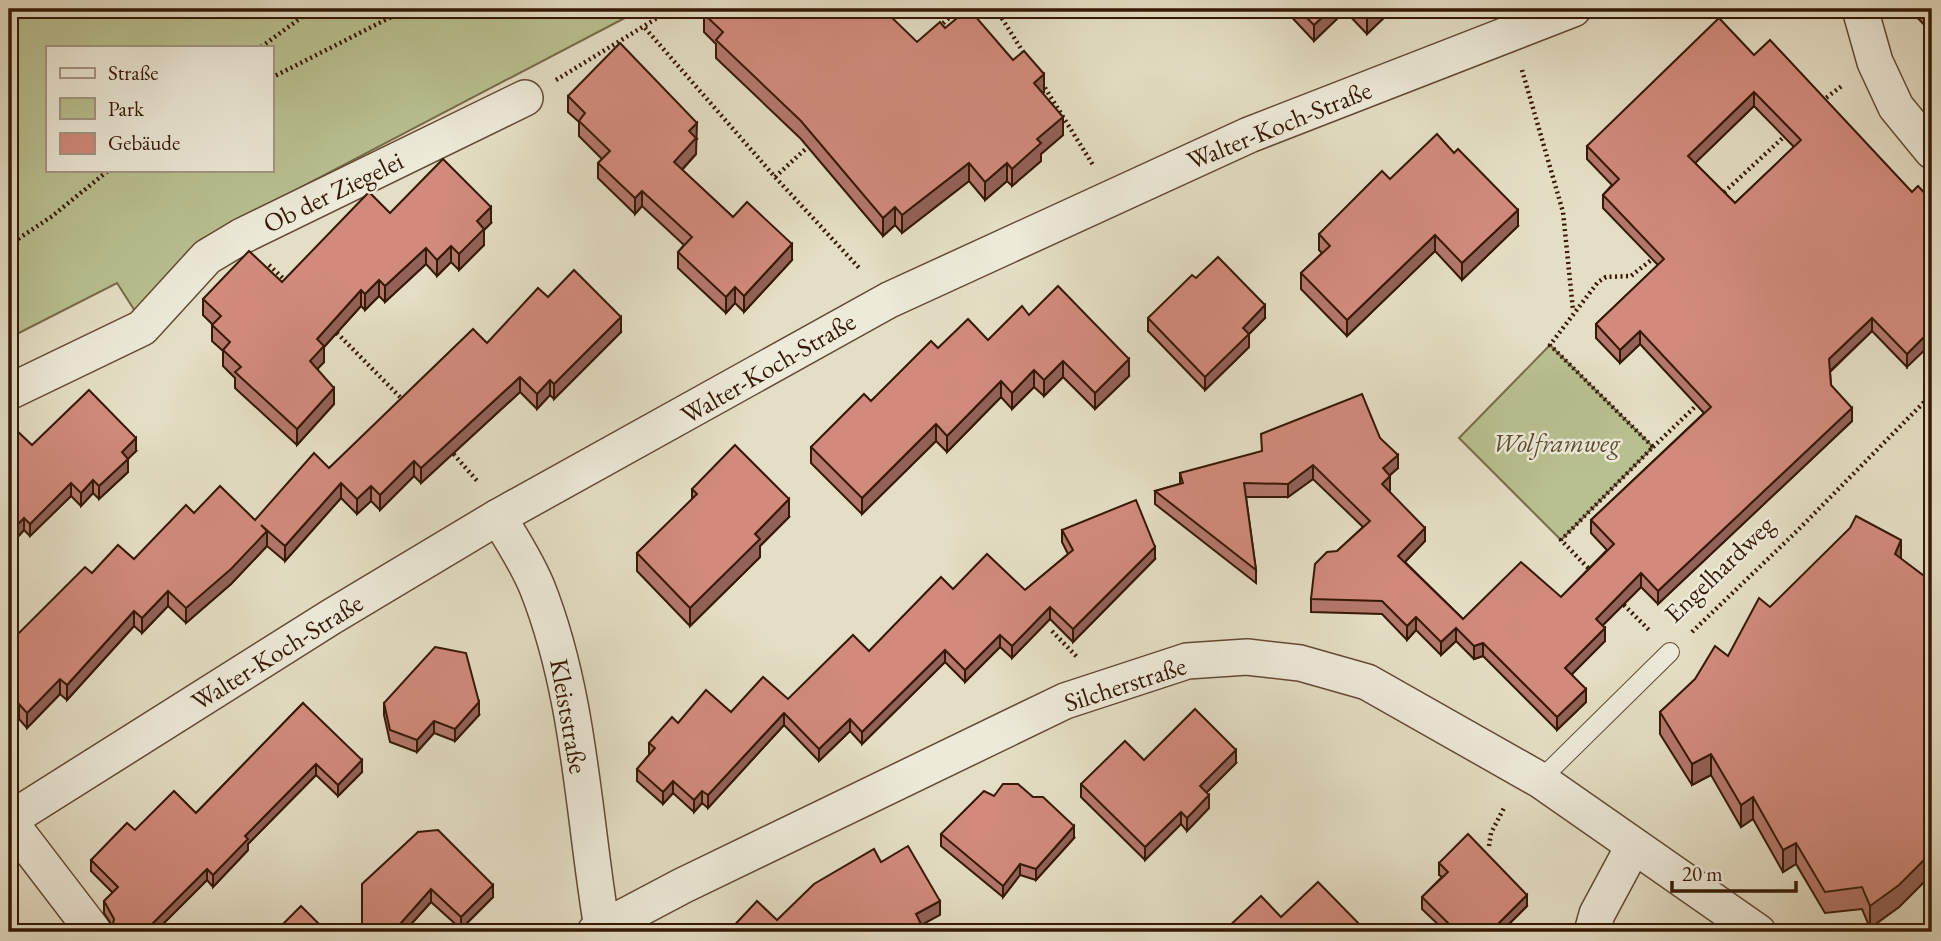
<svg xmlns="http://www.w3.org/2000/svg" width="1941" height="941" font-family="'EB Garamond',serif">
<style>
.green{fill:#b9c090;stroke:#786c4a;stroke-width:2;fill-rule:evenodd}
.lines{fill:none;stroke-linecap:round;stroke-linejoin:round}
.service-casing{stroke:#624a34;stroke-width:20}
.minor-casing{stroke:#624a34;stroke-width:38}
.path{stroke:#361904;stroke-width:4.5;stroke-dasharray:2 3.5;stroke-linecap:butt}
.service{stroke:#edead9;stroke-width:18}
.minor{stroke:#edead9;stroke-width:35}
.wall{fill:#b4776b;stroke:#361904;stroke-width:2;fill-rule:evenodd}
.shaded-wall{fill:#926157;stroke:#361904;stroke-width:2}
.building{fill:#d18a7c;stroke:#361904;stroke-width:2;fill-rule:evenodd}
.labels{text-anchor:middle;stroke-width:5;stroke-linejoin:round;paint-order:stroke}
.street-label{font-size:26px;fill:#361904;stroke:#edead9}
.park-label{font-size:26px;font-style:italic;fill:#5d4b2e;stroke:#edead9}
</style>
<rect width="100%" height="100%" fill="#e4dec4"/>
<filter id="stains"><feTurbulence type="fractalNoise" baseFrequency=".00286" numOctaves="4"/><feColorMatrix values="0 0 0 0 .2 0 0 0 0 .09 0 0 0 0 .02 0 0 0 .5 -.17"/></filter>
<radialGradient id="worn" r=".72"><stop offset=".6" stop-color="#630" stop-opacity="0"/><stop offset="1" stop-color="#630" stop-opacity=".3"/></radialGradient>
<!-- green -->
<g class="green">
<path d="M 9,9 L 642,9 L 200,240 L 135,311 L 117,283 L 9,338 ZM 47,47 L 271,47 L 271,170 L 47,170 Z"/>
<polygon points="1550,345 1653,447 1561,540 1459,438"/>
</g>
<g class="lines">
<defs>
<polyline id="service" points="1540,780 1670,652"/>
<g id="minor">
<polyline points="1860,9 1875,62 1896,107 1932,151"/>
<polyline points="9,392 142,328 207,257 242,236 525,98"/>
<path d="M 498,517 C 512,539 527,563 537,587 C 580,695 583,814 602,928"/>
<polyline points="9,820 331,617 498,517 889,300 1249,135 1573,9"/>
<polyline points="9,821 94,932"/>
<polyline points="595,932 682,886 1065,701 1187,661 1247,657 1300,663 1367,682 1540,780 1758,932"/>
<polyline points="1592,932 1597,914 1633,847"/>
</g>
</defs>
<!-- service casing -->
<use href="#service" class="service-casing"/>
<!-- minor casing -->
<use href="#minor" class="minor-casing"/>
<!-- path -->
<g class="path">
<polyline points="996,9 1025,55"/>
<polyline points="939,27 959,9"/>
<polyline points="645,28 775,177 861,270"/>
<polyline points="261,47 313,9"/>
<polyline points="1522,70 1563,212 1573,310"/>
<polyline points="271,78 407,9"/>
<polyline points="556,80 672,9"/>
<polyline points="1042,83 1093,165"/>
<polyline points="1822,101 1843,85"/>
<polyline points="775,177 811,144"/>
<polyline points="1720,196 1788,133"/>
<polyline points="9,245 51,217 109,170"/>
<polyline points="269,265 288,283"/>
<polyline points="333,329 403,400"/>
<polyline points="1653,447 1700,402"/>
<polyline points="450,450 479,483"/>
<polyline points="1592,572 1561,540 1653,447 1550,345 1598,282 1606,277 1631,276 1655,257"/>
<polyline points="1620,601 1651,632"/>
<polyline points="1052,631 1077,657"/>
<polyline points="1692,632 1798,530 1932,394"/>
<polyline points="1489,846 1491,833 1505,806"/>
</g>
<!-- service -->
<use href="#service" class="service"/>
<!-- minor -->
<use href="#minor" class="minor"/>
</g>
<!-- wall -->
<g class="wall">
<polygon points="1284,9 1393,9 1367,34 1345,11 1314,41"/>
<polygon points="1913,9 1932,9 1932,52 1929,48 1929,36 1932,33 1913,13"/>
<polygon points="704,14 917,42 945,28 1013,60 1044,92 1042,93 1063,135 1041,154 1041,161 1012,186 1007,181 985,200 969,181 902,233 895,225 883,236 801,139 716,58 716,44 704,32"/>
<path d="M 1754,55 L 1912,192 L 1907,367 L 1872,331 L 1830,372 L 1831,385 L 1852,421 L 1658,604 L 1641,587 L 1603,625 L 1605,641 L 1572,674 L 1586,702 L 1557,730 L 1483,656 L 1474,659 L 1456,641 L 1441,655 L 1416,630 L 1407,640 L 1382,614 L 1311,612 L 1311,599 L 1337,551 L 1363,527 L 1313,479 L 1288,497 L 1246,497 L 1256,570 L 1256,583 L 1155,504 L 1155,491 L 1180,484 L 1180,473 L 1380,438 L 1398,468 L 1389,476 L 1390,490 L 1389,491 L 1425,541 L 1405,562 L 1463,619 L 1561,597 L 1607,550 L 1591,533 L 1591,520 L 1704,413 L 1640,344 L 1620,363 L 1596,338 L 1596,324 L 1658,265 L 1603,208 L 1603,195 L 1612,185 L 1587,159 L 1587,146 ZM 1754,106 L 1794,147 L 1735,203 L 1695,163 Z"/>
<polygon points="568,96 697,139 696,140 696,154 682,170 733,217 792,260 744,312 735,303 726,313 678,268 678,252 684,245 642,206 635,214 598,178 598,163 602,159 579,136 579,122 568,112"/>
<polygon points="1390,179 1518,226 1462,280 1435,251 1347,336 1301,289 1301,273 1322,253 1319,250 1319,234"/>
<polygon points="390,213 491,223 484,230 484,245 459,270 451,262 437,276 426,264 385,302 379,296 365,310 361,306 324,347 324,362 317,369 334,404 297,445 235,388 235,378 223,366 223,351 212,341 212,324 203,315 203,299 282,282"/>
<polygon points="1196,278 1265,318 1249,334 1249,347 1205,390 1148,331 1148,318"/>
<polygon points="548,297 621,332 554,399 550,395 537,409 520,392 421,483 414,476 380,510 371,501 357,514 341,498 285,561 267,546 231,584 186,623 168,606 142,633 134,626 67,700 60,694 27,728 19,719 9,730 9,632 15,637 92,573 134,559 194,513 255,520 329,468 487,343"/>
<polygon points="1029,315 1129,376 1095,409 1063,377 1044,396 1034,387 1012,409 1001,397 947,452 936,441 862,514 811,463 811,447 871,401 938,348 988,340"/>
<polygon points="9,434 32,445 136,451 128,458 128,472 99,499 93,493 81,506 71,496 30,536 24,530 13,542 9,538"/>
<polygon points="1932,475 1932,499 1929,495 1929,479"/>
<polygon points="692,489 789,517 760,546 760,557 690,626 637,571 637,553 692,500"/>
<polygon points="1062,530 1155,559 1073,642 1050,619 1012,658 1000,647 965,682 945,662 862,744 850,731 819,761 784,725 708,808 702,803 694,812 673,793 663,804 637,781 637,769 649,755 649,743 678,723 788,699 869,651 953,589 1025,590 1068,554 1062,542"/>
<polygon points="1901,559 1932,582 1932,874 1899,907 1870,928 1862,909 1825,913 1796,864 1783,872 1753,819 1741,827 1711,775 1692,785 1660,734 1660,712 1728,656 1770,607"/>
<polygon points="303,703 362,772 338,796 316,775 248,844 248,850 213,887 207,880 155,932 110,932 113,927 104,913 104,901 113,893 91,871 91,860 196,813"/>
<polygon points="384,703 479,715 455,741 434,733 417,752 390,742 384,715"/>
<polygon points="1144,760 1236,763 1206,793 1209,808 1187,831 1181,824 1145,860 1081,797 1081,784"/>
<polygon points="418,832 493,897 461,929 431,902 404,932 362,932"/>
<polygon points="941,834 1074,838 1036,880 1020,875 1003,897 941,846"/>
<polygon points="1439,863 1527,906 1501,932 1446,932 1422,909 1422,897 1442,877 1439,875"/>
</g>
<!-- shaded-wall -->
<g class="shaded-wall">
<polygon points="1331,9 1345,9 1345,11 1314,41 1314,25"/>
<polygon points="1377,9 1393,9 1367,34 1367,18"/>
<polygon points="1044,74 1044,92 1034,101 1034,83"/>
<polygon points="1754,92 1754,106 1688,170 1688,156"/>
<polygon points="1063,117 1063,135 1041,154 1041,161 1012,186 1012,169 1037,139"/>
<polygon points="697,123 696,154 674,178 674,162 689,131"/>
<polygon points="969,163 969,181 902,233 902,215"/>
<polygon points="1007,163 1007,181 985,200 985,182"/>
<polygon points="642,191 642,206 635,214 635,198"/>
<polygon points="491,207 491,223 484,230 484,245 459,270 459,254 477,221"/>
<polygon points="895,207 895,225 883,236 883,218"/>
<polygon points="1518,210 1518,226 1462,280 1462,263"/>
<polygon points="1435,235 1435,251 1347,336 1347,320"/>
<polygon points="792,244 792,260 744,312 744,296"/>
<polygon points="451,246 451,262 437,276 437,260"/>
<polygon points="426,248 426,264 385,302 385,286"/>
<polygon points="379,280 379,296 365,310 365,294"/>
<polygon points="735,287 735,303 726,313 726,297"/>
<polygon points="361,290 361,306 324,347 324,362 310,377 310,361 317,339"/>
<polygon points="1265,305 1265,318 1249,334 1249,347 1205,390 1205,377 1243,328"/>
<polygon points="621,317 621,332 554,399 554,384"/>
<polygon points="1872,318 1872,331 1829,372 1829,359"/>
<polygon points="1932,329 1932,343 1907,367 1907,354"/>
<polygon points="1640,331 1640,344 1620,363 1620,350"/>
<polygon points="1129,359 1129,376 1095,409 1095,393"/>
<polygon points="1063,361 1063,377 1044,396 1044,380"/>
<polygon points="1034,370 1034,387 1012,409 1012,393"/>
<polygon points="520,377 520,392 421,483 421,468"/>
<polygon points="550,380 550,395 537,409 537,394"/>
<polygon points="1001,381 1001,397 947,452 947,436"/>
<polygon points="334,388 334,404 297,445 297,429"/>
<polygon points="1852,408 1852,421 1658,604 1658,591"/>
<polygon points="936,424 936,441 862,514 862,498"/>
<polygon points="136,438 136,451 122,465 122,452"/>
<polygon points="1398,455 1398,468 1383,481 1383,468"/>
<polygon points="128,459 128,472 99,499 99,486"/>
<polygon points="414,461 414,476 380,510 380,495"/>
<polygon points="1313,465 1313,479 1288,497 1288,484"/>
<polygon points="1390,476 1390,490 1382,497 1382,484"/>
<polygon points="93,480 93,493 81,506 81,493"/>
<polygon points="71,483 71,496 30,536 30,524"/>
<polygon points="341,483 341,498 285,561 285,546"/>
<polygon points="371,486 371,501 357,514 357,499"/>
<polygon points="789,499 789,517 760,546 760,557 690,626 690,608 755,534"/>
<polygon points="24,518 24,530 13,542 13,529"/>
<polygon points="1425,528 1425,541 1398,569 1398,556"/>
<polygon points="267,531 267,546 231,584 186,623 186,608"/>
<polygon points="1901,540 1901,562 1895,554"/>
<polygon points="1155,547 1155,559 1073,642 1073,629"/>
<polygon points="1641,573 1641,587 1596,632 1596,619"/>
<polygon points="168,591 168,606 142,633 142,618"/>
<polygon points="1050,607 1050,619 1012,658 1012,646"/>
<polygon points="134,611 134,626 67,700 67,685"/>
<polygon points="1416,617 1416,630 1407,640 1407,626"/>
<polygon points="1456,628 1456,641 1441,655 1441,642"/>
<polygon points="1605,628 1605,641 1565,681 1565,668"/>
<polygon points="1000,635 1000,647 965,682 965,670"/>
<polygon points="1483,643 1483,656 1474,659 1474,646"/>
<polygon points="945,650 945,662 862,744 862,732"/>
<polygon points="60,679 60,694 27,728 27,713"/>
<polygon points="1586,689 1586,702 1557,730 1557,717"/>
<polygon points="479,702 479,715 455,741 455,729"/>
<polygon points="19,704 19,719 9,730 9,715"/>
<polygon points="784,713 784,725 708,808 708,795"/>
<polygon points="850,719 850,731 819,761 819,749"/>
<polygon points="434,721 434,733 417,752 417,740"/>
<polygon points="1236,750 1236,763 1200,799 1200,786"/>
<polygon points="1711,754 1711,775 1692,785 1692,764"/>
<polygon points="362,760 362,772 338,796 338,785"/>
<polygon points="316,764 316,775 248,844 248,850 213,887 213,875 245,836"/>
<polygon points="673,781 673,793 663,804 663,792"/>
<polygon points="702,791 702,803 694,812 694,800"/>
<polygon points="1209,795 1209,808 1187,831 1187,818"/>
<polygon points="1753,797 1753,819 1741,827 1741,805"/>
<polygon points="1181,812 1181,824 1145,860 1145,847"/>
<polygon points="1074,826 1074,838 1036,880 1036,869"/>
<polygon points="1796,843 1796,864 1783,872 1783,850"/>
<polygon points="1932,852 1932,874 1899,907 1870,928 1870,906"/>
<polygon points="1020,864 1020,875 1003,897 1003,886"/>
<polygon points="207,869 207,880 155,932 147,932 147,929"/>
<polygon points="493,885 493,897 461,929 461,917"/>
<polygon points="431,889 431,902 404,932 393,932"/>
<polygon points="1527,895 1527,906 1501,932 1490,932"/>
<polygon points="940,901 940,915 916,928 916,914"/>
</g>
<!-- building -->
<g class="building">
<polygon points="710,9 883,9 917,42 940,22 945,28 968,9 969,9 1013,60 1024,51 1044,74 1034,83 1063,117 1037,139 1041,143 1012,169 1007,163 985,182 969,163 902,215 895,207 883,218 801,121 716,40 723,32 704,14"/>
<polygon points="1298,9 1331,9 1314,25"/>
<polygon points="1358,9 1377,9 1367,18"/>
<polygon points="1920,9 1932,9 1932,21"/>
<path d="M 1719,18 L 1754,55 L 1770,40 L 1912,192 L 1918,186 L 1932,201 L 1932,329 L 1907,354 L 1872,318 L 1829,359 L 1831,385 L 1852,408 L 1658,591 L 1641,573 L 1596,619 L 1605,628 L 1565,668 L 1586,689 L 1557,717 L 1483,643 L 1474,646 L 1456,628 L 1441,642 L 1416,617 L 1407,626 L 1382,601 L 1311,599 L 1315,564 L 1327,552 L 1337,551 L 1370,521 L 1313,465 L 1288,484 L 1244,483 L 1256,570 L 1155,491 L 1183,483 L 1180,473 L 1262,451 L 1261,434 L 1362,394 L 1380,438 L 1398,455 L 1383,468 L 1390,476 L 1382,484 L 1425,528 L 1398,556 L 1463,619 L 1521,562 L 1561,597 L 1614,544 L 1591,520 L 1711,407 L 1640,331 L 1620,350 L 1596,324 L 1664,259 L 1603,195 L 1619,179 L 1587,146 ZM 1754,92 L 1801,140 L 1735,203 L 1688,156 Z"/>
<polygon points="620,43 697,123 689,131 696,138 674,162 733,217 747,202 792,244 744,296 735,287 726,297 678,252 692,237 642,191 635,198 598,163 610,151 579,121 585,113 568,96"/>
<polygon points="1437,134 1454,153 1458,149 1518,210 1462,263 1435,235 1347,320 1301,273 1330,246 1319,234 1382,171 1390,179"/>
<polygon points="443,159 491,207 477,221 484,229 459,254 451,246 437,260 426,248 385,286 379,280 365,294 361,290 317,339 324,346 310,361 334,388 297,429 235,372 241,367 223,350 230,342 212,325 221,316 203,299 249,251 282,282 369,192 390,213"/>
<polygon points="1218,257 1265,305 1243,328 1249,334 1205,377 1148,318 1192,275 1196,278"/>
<polygon points="574,270 621,317 554,384 550,380 537,394 520,377 421,468 414,461 380,495 371,486 357,499 341,483 285,546 261,525 267,531 231,569 186,608 168,591 142,618 134,611 67,685 60,679 27,713 19,704 9,715 9,632 15,637 85,567 92,573 118,545 134,559 186,505 194,513 220,486 255,520 314,453 329,468 473,329 487,343 538,288 548,297"/>
<polygon points="1058,286 1129,359 1095,393 1063,361 1044,380 1034,370 1012,393 1001,381 947,436 936,424 862,498 811,447 864,394 871,401 931,341 938,348 968,319 988,340 1022,306 1029,315"/>
<polygon points="89,390 136,438 122,452 128,459 99,486 93,480 81,493 71,483 30,524 24,518 13,529 9,525 9,434 14,428 32,445"/>
<polygon points="735,445 789,499 755,534 760,539 690,608 637,553 697,494 692,489"/>
<polygon points="1136,500 1155,547 1073,629 1050,607 1012,646 1000,635 965,670 945,650 862,732 850,719 819,749 784,713 708,795 702,791 694,800 673,781 663,792 637,769 655,748 649,743 672,717 678,723 706,690 731,712 763,677 788,699 853,635 869,651 941,577 953,589 987,554 1025,590 1073,550 1062,530"/>
<polygon points="1856,516 1901,540 1895,554 1932,582 1932,852 1899,885 1870,906 1862,887 1825,892 1796,843 1783,850 1753,797 1741,805 1711,754 1692,764 1660,712 1695,679 1715,646 1728,656 1759,598 1770,607 1850,528"/>
<polygon points="435,647 466,653 479,702 455,729 434,721 417,740 390,730 384,703"/>
<polygon points="303,703 362,760 338,785 316,764 245,836 248,839 213,875 207,869 147,929 150,932 110,932 112,929 114,919 104,901 118,887 91,860 127,823 135,830 174,791 196,813"/>
<polygon points="1195,709 1236,750 1200,786 1209,795 1187,818 1181,812 1145,847 1081,784 1125,741 1144,760"/>
<polygon points="1003,784 1018,784 1033,797 1043,797 1074,826 1036,869 1020,864 1003,886 941,834 984,791 994,796"/>
<polygon points="438,830 493,885 461,917 431,889 393,932 362,932 362,884 418,832"/>
<polygon points="1468,834 1527,895 1490,932 1457,932 1422,897 1448,872 1439,863"/>
<polygon points="908,846 940,901 916,914 925,932 728,932 757,901 777,920 814,884 874,849 881,862"/>
<polygon points="1318,882 1367,932 1223,932 1261,896 1281,917"/>
<polygon points="301,906 327,932 275,932"/>
<polygon points="9,923 17,932 9,932"/>
</g>
<g class="labels">
<!-- street labels -->
<g class="street-label">
<text transform="translate(1279 125) rotate(-22)" y="9">Walter-Koch-Straße</text>
<text transform="translate(333 192) rotate(-26)" y="9">Ob der Ziegelei</text>
<text transform="translate(768 368) rotate(-30)" y="9">Walter-Koch-Straße</text>
<text transform="translate(1719 569) rotate(-44)" y="9">Engelhardweg</text>
<text transform="translate(277 652) rotate(-32)" y="9">Walter-Koch-Straße</text>
<text transform="translate(1125 684) rotate(-18)" y="9">Silcherstraße</text>
<text transform="translate(569 716) rotate(80)" y="9">Kleiststraße</text>
</g>
<!-- park labels -->
<g class="park-label">
<text x="1556" y="452">Wolframweg</text>
</g>
</g>
<!-- margin -->
<rect width="1941" height="941" fill="none" stroke="#e4dec4" stroke-width="35"/>
<rect x="10" y="10" width="1920" height="920" fill="none" stroke="#361904" stroke-width="3.5"/>
<rect x="18" y="18" width="1906" height="906" fill="none" stroke="#361904" stroke-width="2"/>
<!-- legend -->
<rect x="46" y="46" width="228" height="126" fill="#edead9" stroke="#a49684" stroke-width="2"/>
<rect x="60" y="68" width="35" height="10" fill="#edead9" stroke="#a49684" stroke-width="2"/>
<text x="108" y="80" font-size="21" fill="#361904">Straße</text>
<rect x="60" y="98" width="35" height="21" fill="#b9c090" stroke="#a49684" stroke-width="2"/>
<text x="108" y="116" font-size="21" fill="#361904">Park</text>
<rect x="60" y="133" width="35" height="21" fill="#d18a7c" stroke="#a49684" stroke-width="2"/>
<text x="108" y="150" font-size="21" fill="#361904">Gebäude</text>
<!-- scale -->
<path d="M1672 881v10h124v-10" fill="none" stroke="#361904" stroke-width="3.5"/>
<text x="1682" y="881" font-size="21" fill="#361904" stroke="#edead9" stroke-width="5" paint-order="stroke">20 m</text>
<rect width="100%" height="100%" filter="url(#stains)"/>
<rect width="100%" height="100%" fill="url(#worn)"/>
</svg>
